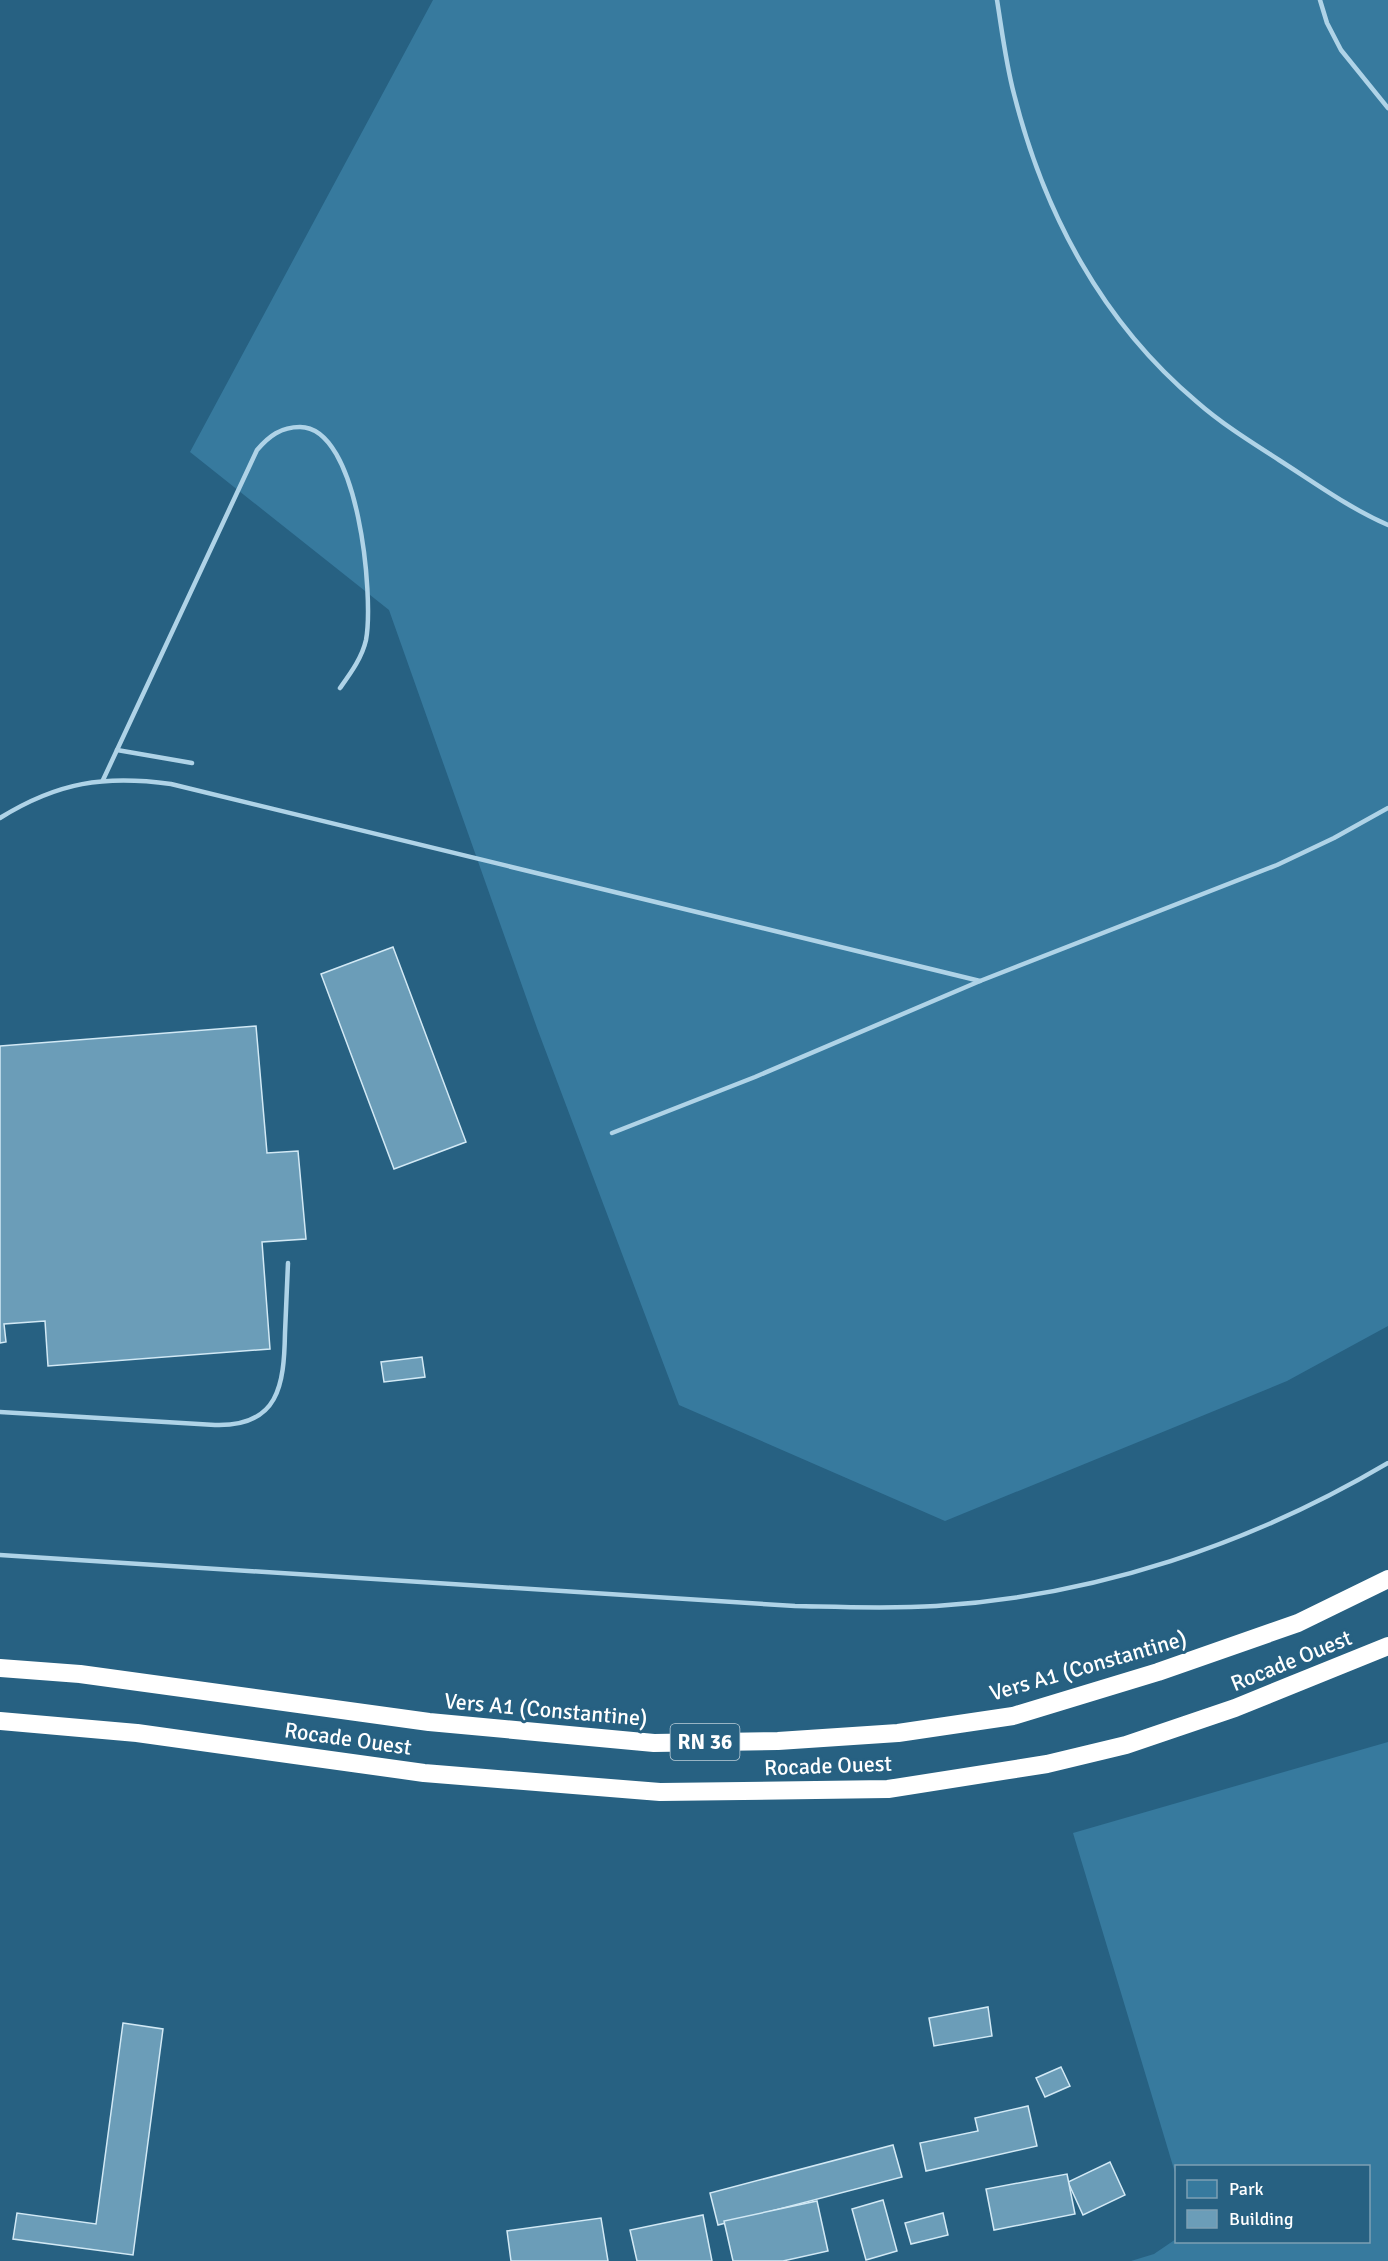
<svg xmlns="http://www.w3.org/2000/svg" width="1388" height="2261" font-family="Signika,sans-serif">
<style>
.green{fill:#377a9e}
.building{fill:#6b9db8;stroke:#d2e9f5;stroke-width:1.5}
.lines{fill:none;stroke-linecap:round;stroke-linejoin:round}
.lane{stroke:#afd3e7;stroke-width:4.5}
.highway{stroke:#fff;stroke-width:18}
.labels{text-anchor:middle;stroke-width:6;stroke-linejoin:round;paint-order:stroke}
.shield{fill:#276182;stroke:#bed0da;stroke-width:1.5}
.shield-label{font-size:21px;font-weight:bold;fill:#fff}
.street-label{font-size:22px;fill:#fff;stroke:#276182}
</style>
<rect width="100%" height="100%" fill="#276182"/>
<!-- green -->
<g class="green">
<polygon points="433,0 1388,0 1388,1326 1287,1381 945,1521 679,1405 537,1028 389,610 190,452"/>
<polygon points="1388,1742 1388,2261 1131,2261 1154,2254 1176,2239 1176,2242 1368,2242 1368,2166 1176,2166 1176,2176 1073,1833"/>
</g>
<!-- building -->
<g class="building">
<polygon points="393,947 466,1142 394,1169 321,974"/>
<polygon points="256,1026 267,1153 298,1151 306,1239 262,1242 270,1349 48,1366 45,1321 4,1324 6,1342 0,1343 0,1046"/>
<polygon points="422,1357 425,1377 384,1382 381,1362"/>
<polygon points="988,2007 992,2036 934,2046 929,2018"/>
<polygon points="123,2023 163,2029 133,2255 13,2239 17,2213 96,2224"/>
<polygon points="1061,2067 1070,2086 1045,2097 1036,2078"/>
<polygon points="1028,2106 1037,2146 926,2171 920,2143 978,2131 975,2118"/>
<polygon points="893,2145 902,2177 718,2225 710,2193"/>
<polygon points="1110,2162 1125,2195 1083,2215 1068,2182"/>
<polygon points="1067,2174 1075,2214 994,2230 986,2189"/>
<polygon points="883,2200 897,2251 866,2260 852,2209"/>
<polygon points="817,2201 828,2251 783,2261 733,2261 724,2221"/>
<polygon points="943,2213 948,2235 911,2244 905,2223"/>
<polygon points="703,2215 712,2261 637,2261 630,2230"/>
<polygon points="601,2218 608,2261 511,2261 507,2231"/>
</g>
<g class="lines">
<!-- lane -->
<g class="lane">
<path d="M 997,0 C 1002,31 1006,64 1014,94 C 1044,213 1102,322 1197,402 C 1222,424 1251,442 1279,460 C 1315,483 1349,508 1388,525"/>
<polyline points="1320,0 1327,23 1341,50 1388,108"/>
<polyline points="117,750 192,763"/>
<path d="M 103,780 L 257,450 C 269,436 281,427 300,427 C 359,427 374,597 366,640 C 362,658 350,674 340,688"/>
<path d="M 0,818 C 58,782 104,775 171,784 L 980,981"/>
<polyline points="612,1133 755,1077 980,981 1277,865 1334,838 1388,808"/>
<path d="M 0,1412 L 215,1425 C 279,1427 284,1385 285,1333 C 286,1310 287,1287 288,1263"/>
<path d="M 0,1555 L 795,1606 C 842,1607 889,1609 936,1606 C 1096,1596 1251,1544 1388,1463"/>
</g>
<!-- highway -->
<g class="highway">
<polyline points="0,1668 80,1674 429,1722 654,1743 778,1741 898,1733 1013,1716 1158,1672 1298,1623 1388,1579"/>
<polyline points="0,1721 137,1733 424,1773 660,1792 888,1789 1047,1764 1126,1745 1235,1708 1388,1646"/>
</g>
</g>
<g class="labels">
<!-- shield labels -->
<rect class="shield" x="670.5" y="1724" width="69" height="36" rx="4.5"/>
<g class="shield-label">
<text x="705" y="1749">RN 36</text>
</g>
<!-- street labels -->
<g class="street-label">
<text transform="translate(1291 1660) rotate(-22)" y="8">Rocade Ouest</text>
<text transform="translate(1088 1665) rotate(-16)" y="8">Vers A1 (Constantine)</text>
<text transform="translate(546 1709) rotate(5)" y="8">Vers A1 (Constantine)</text>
<text transform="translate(348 1738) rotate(8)" y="8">Rocade Ouest</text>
<text transform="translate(828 1765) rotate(-2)" y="8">Rocade Ouest</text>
</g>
</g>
<!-- legend -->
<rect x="1175" y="2165" width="195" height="78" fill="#276182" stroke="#7da0b4" stroke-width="1.5"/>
<rect x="1187" y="2180" width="30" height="18" fill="#377a9e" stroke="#7da0b4" stroke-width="1.5"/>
<text x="1229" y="2195" font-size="18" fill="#ffffff">Park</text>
<rect x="1187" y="2210" width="30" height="18" fill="#6b9db8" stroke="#7da0b4" stroke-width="1.5"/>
<text x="1229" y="2225" font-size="18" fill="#ffffff">Building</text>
</svg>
